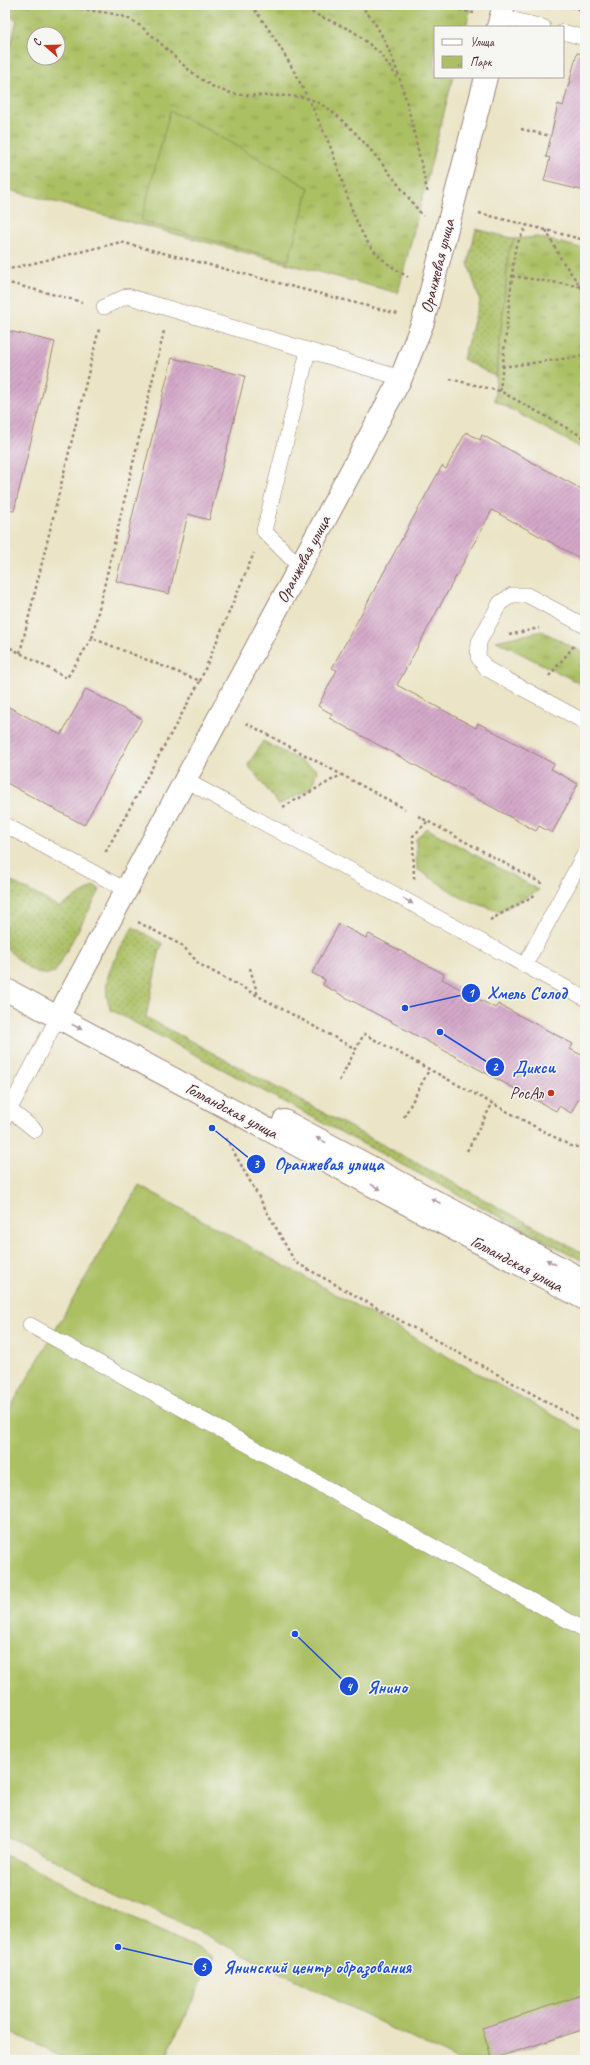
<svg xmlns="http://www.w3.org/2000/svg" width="590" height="2065" font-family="Caveat,sans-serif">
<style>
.grass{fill:url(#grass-dots);stroke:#7a7048}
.park{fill:url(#park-tufts);stroke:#7a7048;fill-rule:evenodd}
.pitch{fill:#abc064;stroke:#7a7048}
.building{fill:url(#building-hatch)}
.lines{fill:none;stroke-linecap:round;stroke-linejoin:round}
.lane-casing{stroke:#9a8278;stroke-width:16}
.street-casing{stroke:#9a8278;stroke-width:24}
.secondary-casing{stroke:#9a8278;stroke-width:24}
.path{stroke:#9a8278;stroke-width:2.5;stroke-dasharray:3 3;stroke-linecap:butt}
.lane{stroke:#fff;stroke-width:15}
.street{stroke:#fff;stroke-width:22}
.secondary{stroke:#fff;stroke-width:22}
.oneway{fill:#ae9aa0}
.poi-dot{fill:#c8321e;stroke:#f6f6f2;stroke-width:1.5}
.labels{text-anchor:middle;stroke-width:3;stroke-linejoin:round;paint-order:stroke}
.street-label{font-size:17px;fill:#4a1f2b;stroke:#f6f6f2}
.poi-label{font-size:17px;fill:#4a1f2b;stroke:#f6f6f2;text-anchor:end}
.leader{fill:none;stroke:#1d4ed8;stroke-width:1.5}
.callout-dot{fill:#1d4ed8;stroke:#f6f6f2;stroke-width:1.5}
.mark-label{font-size:12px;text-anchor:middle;font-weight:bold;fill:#fff}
.callout-label{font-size:18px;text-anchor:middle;font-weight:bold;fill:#1d4ed8;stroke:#f6f6f2;stroke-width:3;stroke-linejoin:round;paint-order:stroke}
</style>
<defs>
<pattern id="grass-dots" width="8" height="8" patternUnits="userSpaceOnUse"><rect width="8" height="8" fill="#abc064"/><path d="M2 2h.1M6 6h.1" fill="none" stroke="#8d9b53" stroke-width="1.8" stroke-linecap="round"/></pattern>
<pattern id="park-tufts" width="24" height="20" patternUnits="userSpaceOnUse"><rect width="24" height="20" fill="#abc064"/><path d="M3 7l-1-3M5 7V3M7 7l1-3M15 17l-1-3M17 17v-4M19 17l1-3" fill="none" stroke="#8d9b53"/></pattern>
<pattern id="building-hatch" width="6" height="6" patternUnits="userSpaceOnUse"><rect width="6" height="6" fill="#d4a8c9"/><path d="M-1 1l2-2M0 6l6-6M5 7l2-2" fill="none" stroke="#ae88a3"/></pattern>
</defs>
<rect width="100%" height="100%" fill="#f6f6f2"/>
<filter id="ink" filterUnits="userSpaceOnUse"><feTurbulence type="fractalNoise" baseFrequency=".025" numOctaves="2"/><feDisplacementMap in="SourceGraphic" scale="8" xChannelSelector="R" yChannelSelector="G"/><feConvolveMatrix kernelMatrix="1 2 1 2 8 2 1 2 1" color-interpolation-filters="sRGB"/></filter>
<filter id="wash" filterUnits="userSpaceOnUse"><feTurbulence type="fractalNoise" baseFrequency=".012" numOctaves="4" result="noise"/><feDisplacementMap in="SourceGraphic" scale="16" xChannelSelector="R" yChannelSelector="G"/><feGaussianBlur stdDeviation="0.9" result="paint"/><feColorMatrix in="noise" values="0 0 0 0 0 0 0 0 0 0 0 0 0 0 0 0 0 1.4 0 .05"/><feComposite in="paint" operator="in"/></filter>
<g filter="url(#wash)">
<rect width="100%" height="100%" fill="#ebe4c6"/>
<!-- grass -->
<g class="grass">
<polygon points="476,229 515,239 509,251 496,377 463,359 480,301 468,263"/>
<path d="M 5,878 L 59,907 L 95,886 L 100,890 L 55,972 C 35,981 19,959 5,947 Z"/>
<path d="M 133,927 L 163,944 L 160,949 L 146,1017 L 585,1254 L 585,1262 L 111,1010 C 97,979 118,954 133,927 Z"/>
</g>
<!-- park -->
<g class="park">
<path d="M 5,5 L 471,5 L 466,27 L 435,27 L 435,77 L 453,77 L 398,293 L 5,189 L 5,66 L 17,20 L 5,13 ZM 34,34 L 58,34 L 58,58 L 34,58 Z"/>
<polygon points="537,237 585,249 585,450 494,400 509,251 515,239"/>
<polygon points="542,631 585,654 585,686 496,641"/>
<polygon points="263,741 317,770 312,787 279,805 248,765"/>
<polygon points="426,828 539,890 500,912 462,898 417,869 416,839"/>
</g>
<!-- pitch -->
<g class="pitch">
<polygon points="170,111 209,130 309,188 288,261 141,221"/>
<polygon points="139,1185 585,1433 585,2029 491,2060 456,2060 5,1835 5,1417"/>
<polygon points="5,1855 214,1957 164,2060 68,2060 5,2029"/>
</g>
<g id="blocks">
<!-- building -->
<g class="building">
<polygon points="577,53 585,54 585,191 544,181 550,158 546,157 558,104 563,106"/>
<polygon points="5,330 55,342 14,511 5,510"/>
<polygon points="172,358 245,376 209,520 188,514 169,594 116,581"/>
<polygon points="466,432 480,440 482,435 585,491 585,561 492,510 397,685 476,728 478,723 554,764 551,769 578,784 552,833 539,826 536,831 329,718 332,714 318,706 337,670 332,668 417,511 442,466 446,469"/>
<polygon points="86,689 142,719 84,825 5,782 5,705 61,735"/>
<polygon points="339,924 366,938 369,934 444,974 442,979 495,1008 498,1004 573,1044 570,1049 585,1057 585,1087 571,1113 559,1106 556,1111 323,985 325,980 312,973"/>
<polygon points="585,1994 585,2029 492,2059 482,2028"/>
</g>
</g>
</g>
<g filter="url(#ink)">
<use href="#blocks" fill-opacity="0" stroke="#9a8278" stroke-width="1"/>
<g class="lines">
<defs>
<g id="lane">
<polyline points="501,17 543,27"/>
<polyline points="563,32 585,38"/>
<polyline points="104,307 127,296 401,378"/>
<polyline points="299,566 264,531 308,351"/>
<polyline points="585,626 527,595 512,595 500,603 479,642 478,657 487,669 585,722"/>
<polyline points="185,780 585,998"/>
<polyline points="5,825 126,890"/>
<polyline points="525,965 585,853"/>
<polyline points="5,1106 35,1130"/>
<polyline points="5,1118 58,1017"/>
<polyline points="30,1325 585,1630"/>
</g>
<g id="street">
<polyline points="498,27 504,5"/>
<polyline points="58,1017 401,378 423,322 486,77"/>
</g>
<g id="secondary">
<polyline points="5,989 585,1299"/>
<polyline points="284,1121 585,1281"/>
</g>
</defs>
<!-- lane casing -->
<use href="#lane" class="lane-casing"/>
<!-- street casing -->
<use href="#street" class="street-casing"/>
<!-- secondary casing -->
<use href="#secondary" class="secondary-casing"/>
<!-- path -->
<g class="path">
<path d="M 63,5 C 86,13 115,9 136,23 C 164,42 185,73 216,88 C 244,101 276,92 305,98 C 344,105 397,185 423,216"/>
<polyline points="209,5 225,5"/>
<path d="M 251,5 C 283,46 306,92 327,139 C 342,172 352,228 376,253 C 386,263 396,270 408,277"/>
<polyline points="295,5 353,31 380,53 397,77"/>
<path d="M 360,5 C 366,12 373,19 377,27 C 405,73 415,141 428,194"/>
<polyline points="436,5 474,13"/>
<polyline points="572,7 585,11"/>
<polyline points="521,129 550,136"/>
<polyline points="479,213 585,240"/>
<polyline points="546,230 561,259 585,293"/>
<polyline points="5,270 121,242 398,314"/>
<polyline points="512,276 585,287"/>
<polyline points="5,282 82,302"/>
<polyline points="502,367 585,356"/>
<polyline points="450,379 500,391 585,438"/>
<polyline points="500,391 515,248 527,225"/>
<polyline points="509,635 539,628"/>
<polyline points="92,638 164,331"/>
<polyline points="5,645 67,678 92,638 200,681 105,853"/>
<polyline points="20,653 99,329"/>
<polyline points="549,676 574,646"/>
<polyline points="200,681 254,553"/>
<polyline points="246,723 405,809"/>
<polyline points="283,807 341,775"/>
<polyline points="418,816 543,884"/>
<polyline points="5,858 9,852"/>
<polyline points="414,879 413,836 428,821"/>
<polyline points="490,920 535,895"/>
<polyline points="138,922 183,946 199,964 356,1049 364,1034 571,1146 585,1148"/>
<polyline points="250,968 258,996"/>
<polyline points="339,1081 356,1049"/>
<polyline points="404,1117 429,1070"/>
<polyline points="226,1138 295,1262 585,1423"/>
<polyline points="467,1151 492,1104"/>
<polyline points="581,2060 585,2059"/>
</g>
<!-- lane -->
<use href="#lane" class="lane"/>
<!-- street -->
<use href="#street" class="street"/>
<!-- secondary -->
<use href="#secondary" class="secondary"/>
</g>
<!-- one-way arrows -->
<defs><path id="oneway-solid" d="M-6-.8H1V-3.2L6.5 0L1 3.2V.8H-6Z"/></defs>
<g class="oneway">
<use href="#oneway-solid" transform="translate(408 901) rotate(29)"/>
<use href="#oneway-solid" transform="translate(77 1027) rotate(28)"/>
<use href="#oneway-solid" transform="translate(321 1140) rotate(-152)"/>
<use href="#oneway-solid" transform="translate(376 1187) rotate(28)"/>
<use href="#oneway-solid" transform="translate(436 1201) rotate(-152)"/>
<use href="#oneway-solid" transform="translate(551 1262) rotate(-152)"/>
</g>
</g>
<!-- markers -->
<circle class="poi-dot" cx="551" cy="1093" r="4"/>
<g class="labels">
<!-- street labels -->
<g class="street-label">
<text transform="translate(437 266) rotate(-76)" y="6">Оранжевая улица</text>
<text transform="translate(303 559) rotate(-62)" y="6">Оранжевая улица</text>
<text transform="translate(232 1110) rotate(28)" y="6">Голландская улица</text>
<text transform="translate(517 1263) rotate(28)" y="6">Голландская улица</text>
</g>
<!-- poi labels -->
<g class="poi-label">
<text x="543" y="1099">РосАл</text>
</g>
</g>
<!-- callouts -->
<path class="leader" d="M405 1008L471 993M440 1032L495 1067M212 1128L256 1164M295 1634L349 1686M118 1947L203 1967"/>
<g class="callout-dot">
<circle cx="405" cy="1008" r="4"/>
<circle cx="440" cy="1032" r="4"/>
<circle cx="212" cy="1128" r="4"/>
<circle cx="295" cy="1634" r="4"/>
<circle cx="118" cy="1947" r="4"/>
<circle cx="471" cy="993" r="10"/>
<circle cx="495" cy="1067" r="10"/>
<circle cx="256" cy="1164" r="10"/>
<circle cx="349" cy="1686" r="10"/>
<circle cx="203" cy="1967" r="10"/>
</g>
<g class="mark-label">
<text x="471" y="997">1</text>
<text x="495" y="1071">2</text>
<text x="256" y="1168">3</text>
<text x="349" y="1691">4</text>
<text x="203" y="1971">5</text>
</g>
<g class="callout-label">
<text x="527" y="999">Хмель Солод</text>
<text x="534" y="1073">Дикси</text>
<text x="329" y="1170">Оранжевая улица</text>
<text x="387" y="1693">Янино</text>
<text x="317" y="1973">Янинский центр образования</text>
</g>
<!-- margin -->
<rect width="590" height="2065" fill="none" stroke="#f6f6f2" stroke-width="20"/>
<!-- legend -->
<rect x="434" y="26" width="130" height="52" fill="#f6f6f2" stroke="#b1a0a2"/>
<rect x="442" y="39" width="20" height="6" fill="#ffffff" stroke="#b1a0a2"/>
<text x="470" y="46" font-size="12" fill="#4a1f2b">Улица</text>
<rect x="442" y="56" width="20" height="12" fill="url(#park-tufts)" stroke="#b1a0a2"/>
<text x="470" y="66" font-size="12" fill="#4a1f2b">Парк</text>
<!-- north arrow -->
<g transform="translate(46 46) rotate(290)"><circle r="19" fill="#f6f6f2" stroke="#b1a0a2"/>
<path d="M0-3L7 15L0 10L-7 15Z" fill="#c8321e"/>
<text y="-6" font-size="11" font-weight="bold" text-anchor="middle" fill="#4a1f2b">С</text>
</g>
</svg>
